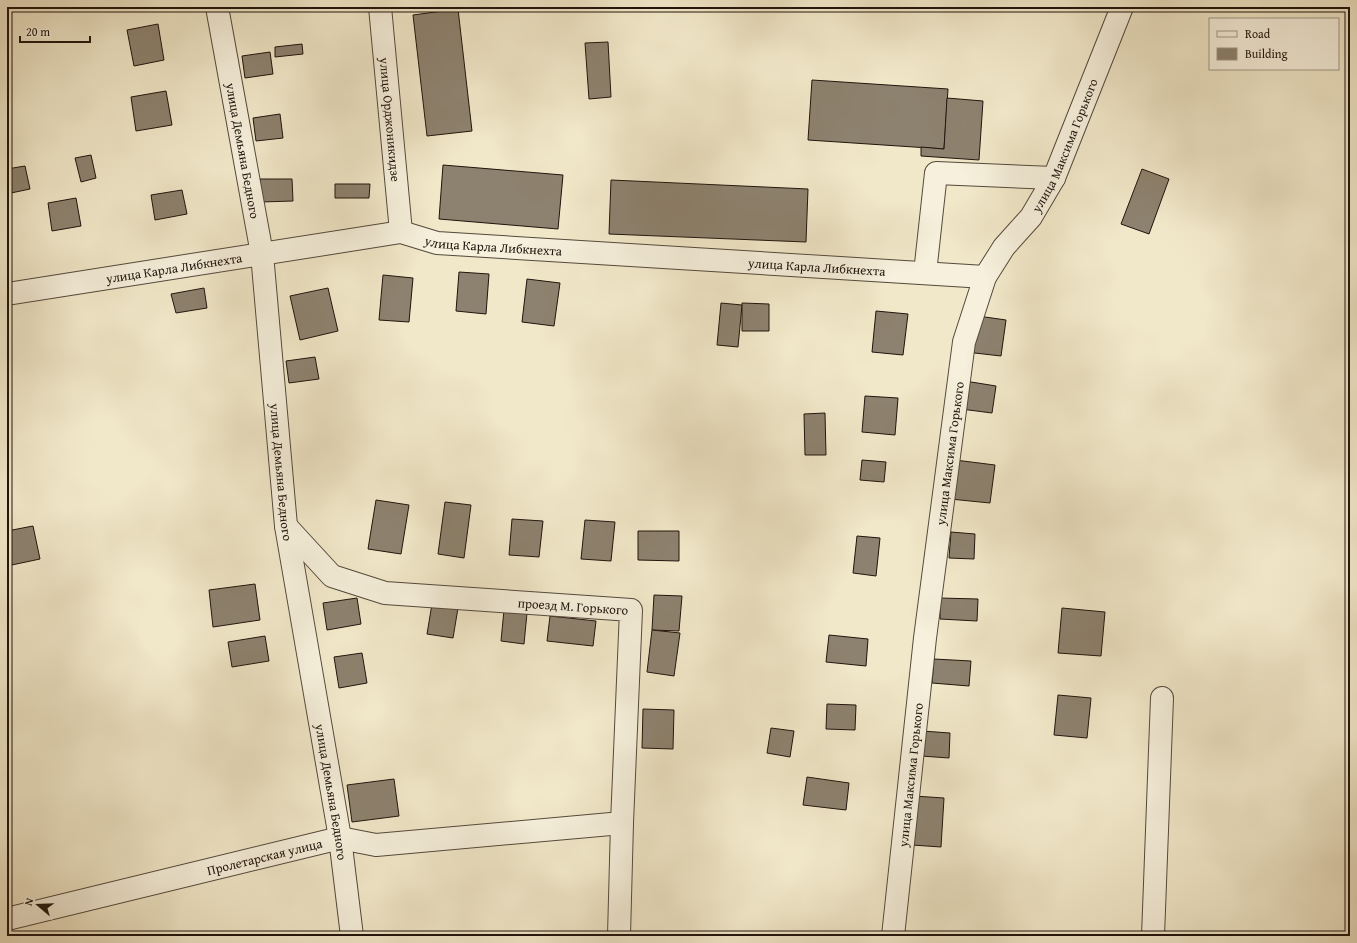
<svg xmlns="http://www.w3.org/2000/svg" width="1357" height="943" font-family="'Gentium Book Plus',serif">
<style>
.building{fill:#8d826f;stroke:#20140d}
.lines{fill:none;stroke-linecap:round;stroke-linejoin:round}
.minor-casing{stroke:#54493c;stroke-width:24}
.minor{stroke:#f6f0dc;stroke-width:22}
.labels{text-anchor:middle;stroke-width:3.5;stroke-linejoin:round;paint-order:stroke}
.street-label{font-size:13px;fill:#20140d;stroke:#f6f0dc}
</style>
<rect width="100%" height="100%" fill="#f1e8c9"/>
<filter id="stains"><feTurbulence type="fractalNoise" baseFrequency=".005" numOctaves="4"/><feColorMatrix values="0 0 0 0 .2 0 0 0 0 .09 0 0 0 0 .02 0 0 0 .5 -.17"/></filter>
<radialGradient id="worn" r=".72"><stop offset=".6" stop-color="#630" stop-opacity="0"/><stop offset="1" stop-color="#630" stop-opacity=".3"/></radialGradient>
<!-- building -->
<g class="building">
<polygon points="458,9 472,131 427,136 413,15"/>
<polygon points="158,24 164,60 134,66 127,30"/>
<polygon points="608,42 611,97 589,99 585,43"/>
<polygon points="302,44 303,54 275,57 275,47"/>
<polygon points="270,52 273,74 245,78 242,56"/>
<polygon points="812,80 948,89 944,149 808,140"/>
<polygon points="166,91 172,125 136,131 131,97"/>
<polygon points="947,98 983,101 979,160 921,156 921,147 944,149"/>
<polygon points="280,114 283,138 256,141 253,118"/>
<polygon points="91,155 96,178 81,182 75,158"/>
<polygon points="443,165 563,175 558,229 439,219"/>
<polygon points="25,166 30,189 11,193 7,169"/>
<polygon points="1142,169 1169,179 1149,234 1121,224"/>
<polygon points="260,179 292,179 293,201 261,202"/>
<polygon points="611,180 808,189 806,242 609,234"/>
<polygon points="335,184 370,184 369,198 335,198"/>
<polygon points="182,190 187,214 155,220 151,195"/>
<polygon points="76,198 81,226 52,231 48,203"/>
<polygon points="459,272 489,274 486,314 456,311"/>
<polygon points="383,275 413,278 409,322 379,320"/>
<polygon points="527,279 560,283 554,326 522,322"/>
<polygon points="204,288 207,308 176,313 171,294"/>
<polygon points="328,288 338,331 300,340 290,296"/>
<polygon points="721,303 742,305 738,347 717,345"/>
<polygon points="742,303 769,304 769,331 742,331"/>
<polygon points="876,311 908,314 903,355 872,352"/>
<polygon points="971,315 1006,320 1001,356 966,352"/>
<polygon points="315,357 319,379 289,383 286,361"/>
<polygon points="965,381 996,386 992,413 961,409"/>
<polygon points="865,396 898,398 895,435 862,432"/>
<polygon points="825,413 826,455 805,455 804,414"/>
<polygon points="862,460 886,462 884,482 860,480"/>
<polygon points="955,460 995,465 990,503 950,499"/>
<polygon points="376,500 409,505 401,554 368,549"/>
<polygon points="445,502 471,505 464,558 438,554"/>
<polygon points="512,519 543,521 539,557 509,555"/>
<polygon points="585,520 615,522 611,561 581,559"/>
<polygon points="33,526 40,559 7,566 7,531"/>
<polygon points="638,531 679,531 679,561 638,560"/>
<polygon points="951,532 975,534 974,559 949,558"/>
<polygon points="857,536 880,538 876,576 853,573"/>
<polygon points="255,584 260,620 213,627 209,590"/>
<polygon points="654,595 682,596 679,631 652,630"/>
<polygon points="357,598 361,624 327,630 323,603"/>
<polygon points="433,598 459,602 453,638 427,634"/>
<polygon points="940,598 978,599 977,621 940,619"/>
<polygon points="1062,608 1105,612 1101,656 1058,653"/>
<polygon points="504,610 527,613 524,644 501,641"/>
<polygon points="550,616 596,621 593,646 547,641"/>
<polygon points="652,630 680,633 674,676 647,672"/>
<polygon points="829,635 868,639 866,666 826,662"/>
<polygon points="265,636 269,661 232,667 228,642"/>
<polygon points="362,653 367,683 339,688 334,657"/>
<polygon points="934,659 971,661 969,686 932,683"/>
<polygon points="1058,695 1091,698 1087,738 1054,735"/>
<polygon points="827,704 856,705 855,730 826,729"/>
<polygon points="643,709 674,710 673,749 642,748"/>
<polygon points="771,728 794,731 790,757 767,753"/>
<polygon points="922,731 950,733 949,758 921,756"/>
<polygon points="807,777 849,783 846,810 803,805"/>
<polygon points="394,779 399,816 352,822 347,785"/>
<polygon points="914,796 944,798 941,847 912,845"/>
</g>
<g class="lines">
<defs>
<g id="minor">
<path id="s1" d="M 217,7 L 262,254 L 286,526 L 340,838 L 352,936"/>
<path id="s2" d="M 380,7 L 401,232"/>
<polyline points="925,273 936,173 1054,178"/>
<path id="s3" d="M 7,294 L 401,232 L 437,243 L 985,277"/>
<path id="s4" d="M 286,526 L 332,576 L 385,593 L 631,610 L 622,823 L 619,936"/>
<path id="s5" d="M 7,919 L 340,838 L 376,845 L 622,823"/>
<path id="s6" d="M 893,936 L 925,638 L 964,342 L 985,277 L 1004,247 L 1031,217 L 1054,178 L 1122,7"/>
<polyline points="1153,936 1162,698"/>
</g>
</defs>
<!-- minor casing -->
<use href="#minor" class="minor-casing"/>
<!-- minor -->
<use href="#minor" class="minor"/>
</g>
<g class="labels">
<!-- street labels -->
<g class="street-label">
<text dy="5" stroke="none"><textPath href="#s2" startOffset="113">улица Орджоникидзе</textPath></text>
<text dy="5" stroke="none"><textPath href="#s6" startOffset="822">улица Максима Горького</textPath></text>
<text dy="5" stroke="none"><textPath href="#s1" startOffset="146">улица Демьяна Бедного</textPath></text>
<text dy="5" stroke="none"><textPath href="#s3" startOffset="493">улица Карла Либкнехта</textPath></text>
<text dy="5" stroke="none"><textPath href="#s3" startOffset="817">улица Карла Либкнехта</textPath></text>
<text dy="5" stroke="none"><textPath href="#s3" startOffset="169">улица Карла Либкнехта</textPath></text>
<text dy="5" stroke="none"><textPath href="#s6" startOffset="486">улица Максима Горького</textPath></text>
<text dy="5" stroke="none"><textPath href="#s1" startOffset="470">улица Демьяна Бедного</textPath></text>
<text dy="5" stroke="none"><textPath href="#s4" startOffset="312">проезд М. Горького</textPath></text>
<text dy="5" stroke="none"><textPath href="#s6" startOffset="162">улица Максима Горького</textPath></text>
<text dy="5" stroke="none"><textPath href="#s1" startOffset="794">улица Демьяна Бедного</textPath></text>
<text dy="5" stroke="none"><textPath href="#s5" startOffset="265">Пролетарская улица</textPath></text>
</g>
</g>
<!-- margin -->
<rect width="1357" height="943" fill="none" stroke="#f1e8c9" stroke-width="24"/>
<rect x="8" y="8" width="1341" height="927" fill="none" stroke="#20140d" stroke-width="2"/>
<rect x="12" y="12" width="1333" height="919" fill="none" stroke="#20140d"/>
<!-- legend -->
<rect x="1209" y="18" width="130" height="52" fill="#f6f0dc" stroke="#a09889"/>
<rect x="1217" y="31" width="20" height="6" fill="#f6f0dc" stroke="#a09889"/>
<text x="1245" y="38" font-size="12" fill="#20140d">Road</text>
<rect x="1217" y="48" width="20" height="12" fill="#8d826f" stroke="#a09889"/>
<text x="1245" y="58" font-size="12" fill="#20140d">Building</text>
<!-- north arrow -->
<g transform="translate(38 905) rotate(289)" stroke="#f6f0dc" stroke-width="3" paint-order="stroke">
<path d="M0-3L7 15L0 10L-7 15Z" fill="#20140d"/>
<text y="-6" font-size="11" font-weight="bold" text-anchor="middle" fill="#20140d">N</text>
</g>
<!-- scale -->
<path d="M20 36v6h70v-6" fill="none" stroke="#20140d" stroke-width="2"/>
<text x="26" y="36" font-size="12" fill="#20140d" stroke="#f6f0dc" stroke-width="3" paint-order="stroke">20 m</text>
<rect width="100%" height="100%" filter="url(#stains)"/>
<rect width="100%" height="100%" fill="url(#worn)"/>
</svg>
